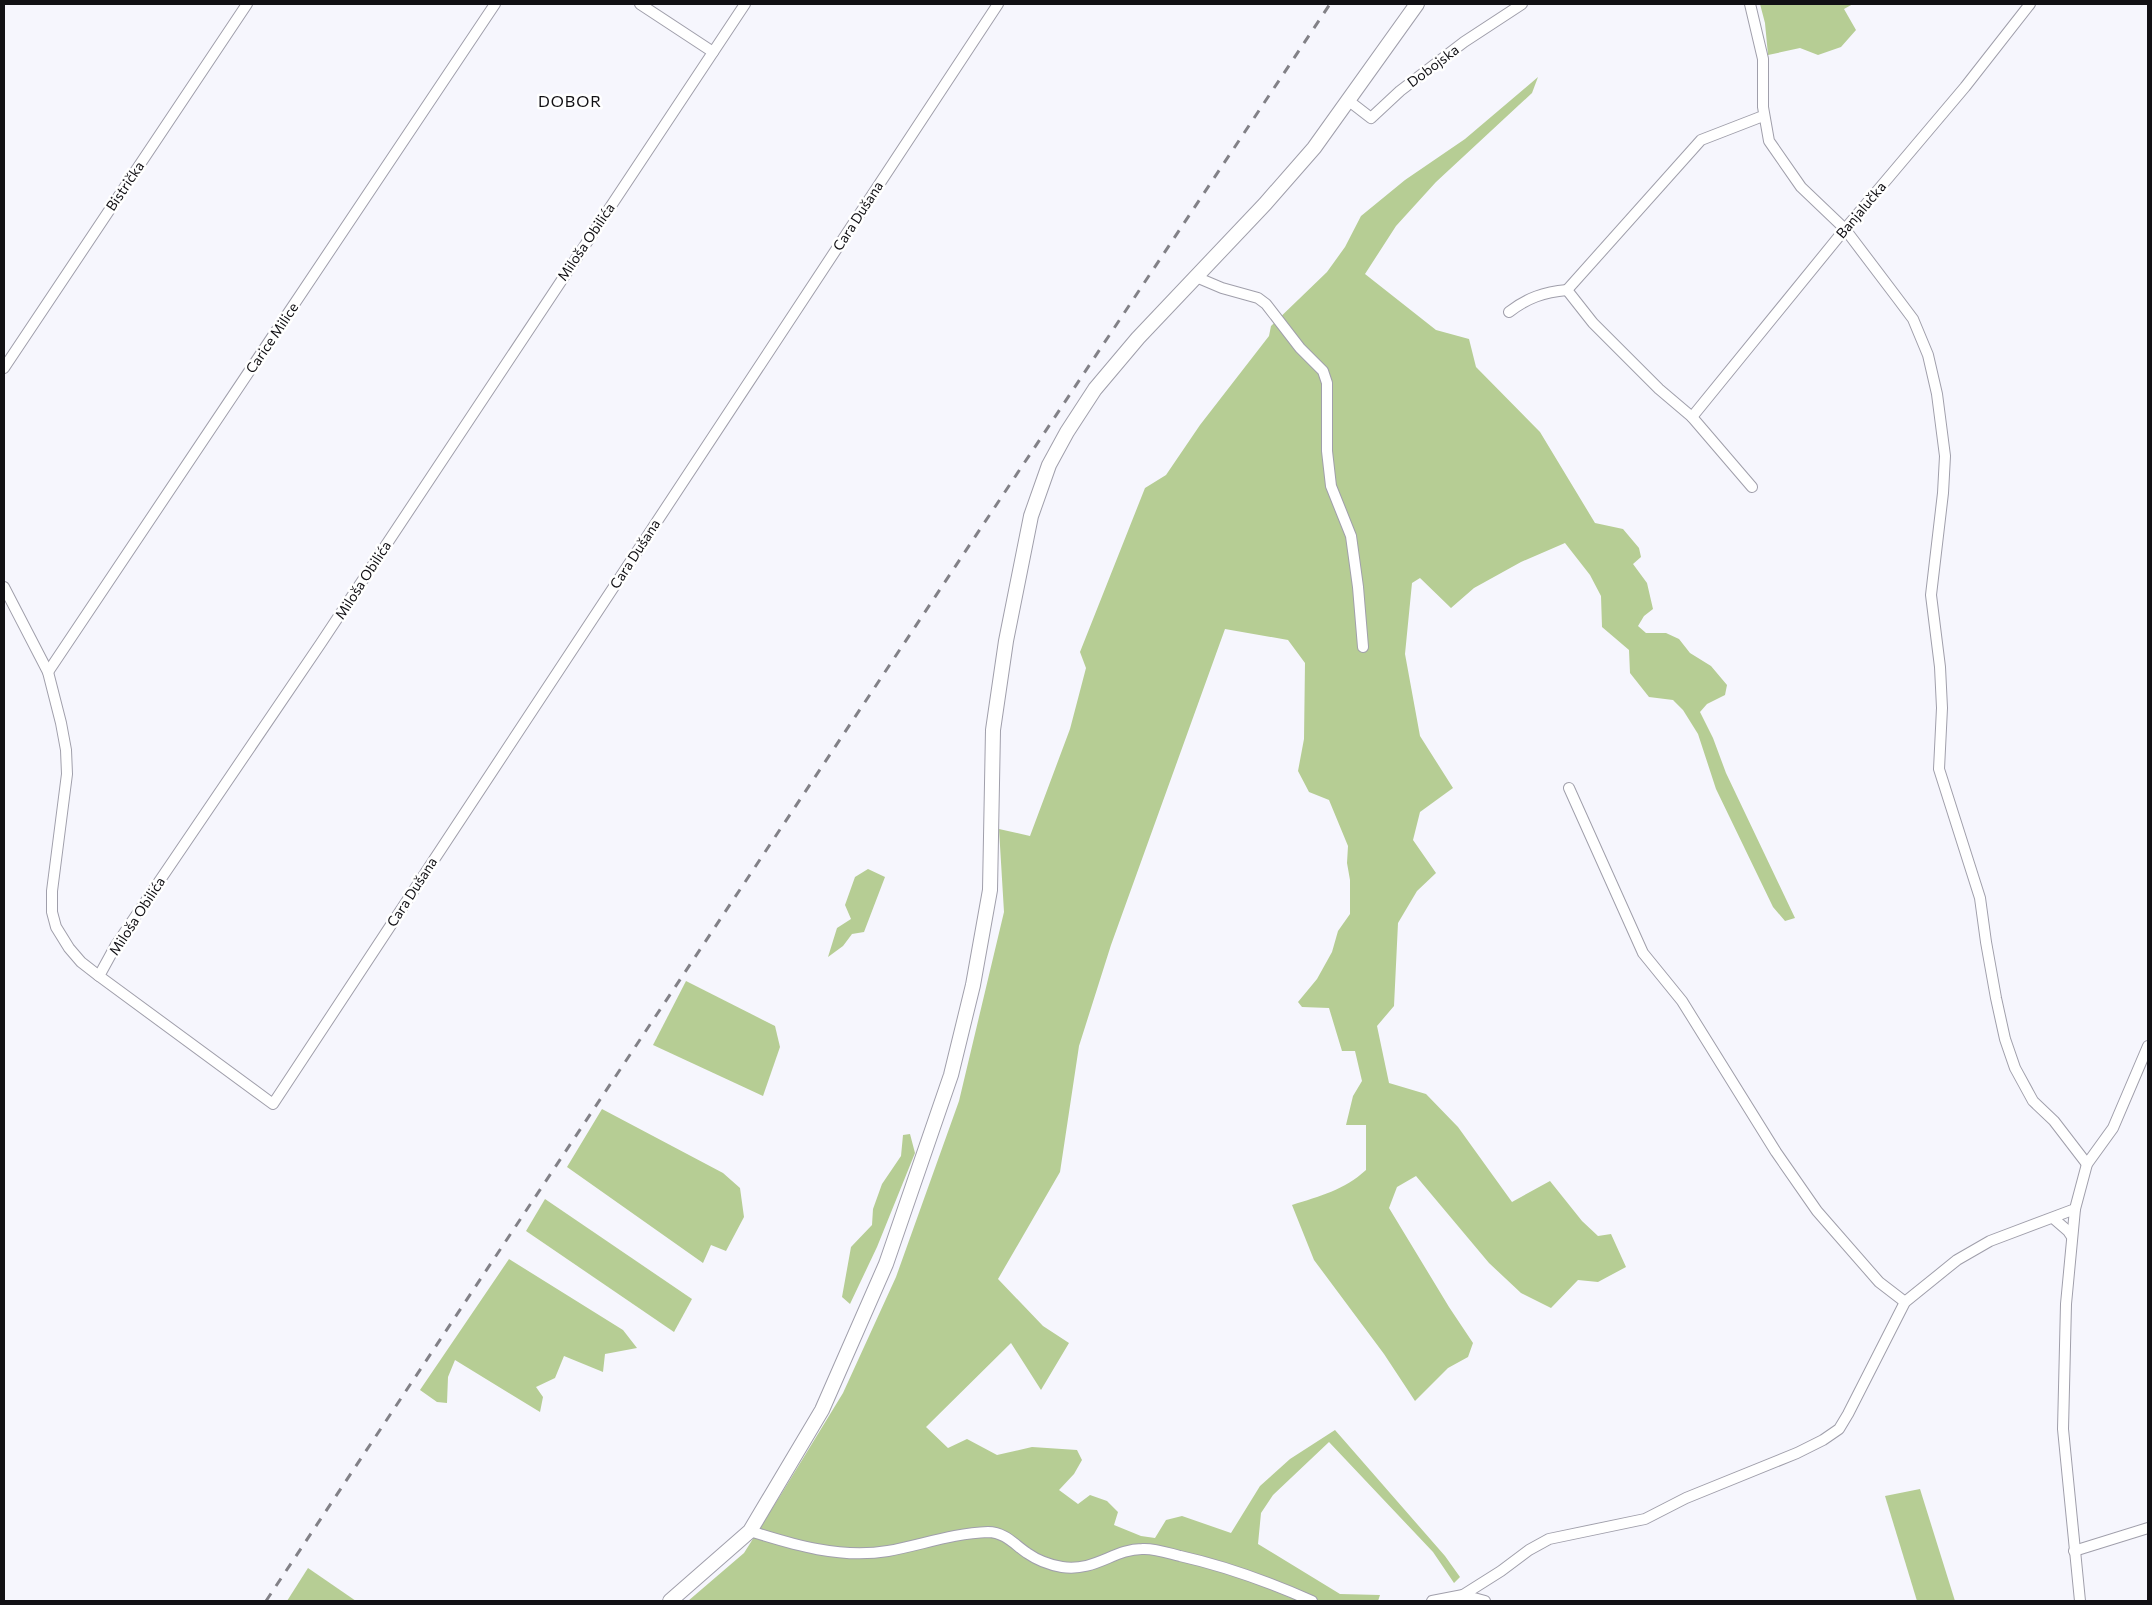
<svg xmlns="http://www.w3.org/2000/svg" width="2152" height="1605" font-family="Commissioner,sans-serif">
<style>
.green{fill:#b6cd94}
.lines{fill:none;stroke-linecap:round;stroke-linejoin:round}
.street-casing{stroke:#a09fab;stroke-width:12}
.secondary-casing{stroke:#a09fab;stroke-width:16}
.street{stroke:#fff;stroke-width:10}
.secondary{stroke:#fff;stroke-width:14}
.rail{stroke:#828187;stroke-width:3;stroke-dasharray:9 9;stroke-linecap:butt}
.labels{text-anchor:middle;stroke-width:5;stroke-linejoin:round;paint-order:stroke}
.street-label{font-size:14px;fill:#111014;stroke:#fff}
.quarter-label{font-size:16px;letter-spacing:1px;fill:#111014;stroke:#fff}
</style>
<rect width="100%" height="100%" fill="#f6f6fd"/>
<!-- green -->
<g class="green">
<polygon points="1760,4 1853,4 1844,9 1856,30 1841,47 1818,55 1800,48 1768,55 1765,23"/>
<path d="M 1538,77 L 1532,93 L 1436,182 L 1396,226 L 1365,274 L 1436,330 L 1469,339 L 1476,367 L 1540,432 L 1595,523 L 1623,529 L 1639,548 L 1641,557 L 1633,564 L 1647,583 L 1653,609 L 1644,616 L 1638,626 L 1646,633 L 1666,633 L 1679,639 L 1690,653 L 1711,666 L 1727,685 L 1725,695 L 1707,704 L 1700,712 L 1713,738 L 1726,773 L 1795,918 L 1785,921 L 1773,907 L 1716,789 L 1698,734 L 1683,710 L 1673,700 L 1649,697 L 1630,673 L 1629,650 L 1602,627 L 1601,596 L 1590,575 L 1565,543 L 1521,562 L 1474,588 L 1451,608 L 1420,578 L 1412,583 L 1405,654 L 1420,736 L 1453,788 L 1420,812 L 1413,840 L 1436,873 L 1417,891 L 1398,923 L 1394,1006 L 1377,1026 L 1389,1083 L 1426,1094 L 1458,1127 L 1512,1202 L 1550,1181 L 1582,1221 L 1598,1236 L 1611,1234 L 1626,1267 L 1598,1282 L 1578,1280 L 1551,1308 L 1521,1293 L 1489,1263 L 1416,1176 L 1397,1187 L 1389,1208 L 1449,1307 L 1473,1343 L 1468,1357 L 1448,1368 L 1415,1401 L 1384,1354 L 1314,1260 L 1292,1205 C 1320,1196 1344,1190 1366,1170 L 1366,1125 L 1346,1125 L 1353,1096 L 1362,1081 L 1355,1051 L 1342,1051 L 1329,1008 L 1302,1007 L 1298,1002 L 1317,979 L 1332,952 L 1338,931 L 1350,914 L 1350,880 L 1347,863 L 1348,846 L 1329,800 L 1309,792 L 1298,771 L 1304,739 L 1305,663 L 1288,640 L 1225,629 L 1111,945 L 1079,1046 L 1060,1172 L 998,1279 L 1043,1326 L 1069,1343 L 1041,1390 L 1011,1343 L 926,1427 L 948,1448 L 967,1439 L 997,1455 L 1032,1447 L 1077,1450 L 1082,1460 L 1074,1474 L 1059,1490 L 1078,1504 L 1090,1495 L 1107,1501 L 1118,1512 L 1114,1525 L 1141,1536 L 1155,1538 L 1166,1520 L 1182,1516 L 1231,1533 L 1260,1486 L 1290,1459 L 1335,1430 L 1445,1556 L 1460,1577 L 1454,1583 L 1433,1552 L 1329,1442 L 1273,1495 L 1261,1513 L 1258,1544 L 1340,1594 L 1380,1595 L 1378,1601 L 688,1601 L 744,1553 L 780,1496 L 843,1393 L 896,1277 L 959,1101 L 1004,912 L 999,829 L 1030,836 L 1070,729 L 1086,668 L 1080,652 L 1145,488 L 1166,475 L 1200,425 L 1269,336 L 1271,326 L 1327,272 L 1345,247 L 1361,216 L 1405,180 L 1465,139 Z"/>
<polygon points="868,869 885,877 864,932 852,934 843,946 828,957 837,928 851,919 845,905 855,877"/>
<polygon points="686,981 775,1026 780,1047 763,1096 653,1045"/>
<polygon points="602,1109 723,1173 740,1188 744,1217 726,1251 711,1245 703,1263 567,1167"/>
<polygon points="910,1134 915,1153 877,1247 850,1304 842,1297 851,1247 872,1225 873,1209 882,1184 901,1156 903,1135"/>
<polygon points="545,1199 692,1299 674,1332 526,1231"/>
<polygon points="509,1259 623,1330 637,1348 605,1354 603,1372 564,1356 555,1378 536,1387 543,1397 540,1412 455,1360 448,1377 447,1403 437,1402 420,1390"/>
<polygon points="1920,1489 1955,1601 1917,1601 1885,1496"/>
<polygon points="308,1568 356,1601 287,1601"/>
</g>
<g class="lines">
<defs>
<g id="street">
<polyline points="640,4 713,52"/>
<polyline points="745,4 321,643 116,945 99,976 273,1104 998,4"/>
<polyline points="1750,4 1763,59 1763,107 1769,141 1801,187 1845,229 1898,299 1913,319 1928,355 1937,394 1945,456 1943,493 1931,595 1940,667 1942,708 1939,769 1980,898 1986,942 1996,998 2005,1039 2015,1068 2033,1101 2054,1121 2087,1164"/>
<polyline points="1349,101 1371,118 1400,91 1464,42 1522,4"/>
<polyline points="1196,277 1222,288 1258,298 1266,304 1300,348 1323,371 1327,383 1327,451 1331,486 1351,536 1358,587 1363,647"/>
<path d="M 1509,312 C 1527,298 1544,292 1567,290"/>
<polyline points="4,368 247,4"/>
<polyline points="1692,417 1845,229 1965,87 2030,4"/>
<polyline points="1752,487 1692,417 1659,389 1593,323 1567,290 1701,140 1763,116"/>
<polyline points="4,587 48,672 61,723 66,750 67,774 52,891 52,912 56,927 69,948 81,962 99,976"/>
<polyline points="48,672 495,4"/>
<polyline points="1569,788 1643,953 1682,1001 1776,1152 1817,1211 1879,1282 1905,1302"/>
<polyline points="2075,1209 2066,1304 2063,1429 2080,1601"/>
<polyline points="2053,1218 2068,1231 2072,1237"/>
<path d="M 750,1531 C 794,1545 841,1559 888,1551 C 921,1545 954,1533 988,1532 C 1005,1532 1015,1545 1027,1553 C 1037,1560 1050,1565 1062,1567 C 1095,1572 1114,1549 1142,1549 C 1154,1548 1168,1553 1180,1556 C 1225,1566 1269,1582 1312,1601"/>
<polyline points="2074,1551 2148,1528"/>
<polyline points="1463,1595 1485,1601"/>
<polyline points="1432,1601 1463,1595 1501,1571 1529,1550 1549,1539 1645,1519 1686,1498 1797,1453 1823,1440 1839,1429 1848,1414 1905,1302 1957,1260 1990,1241 2075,1209 2087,1164 2113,1128 2148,1046"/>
</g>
<polyline id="secondary" points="670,1601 750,1531 822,1410 886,1264 951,1075 973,985 990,890 993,730 1006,641 1031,516 1049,465 1067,432 1095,389 1138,338 1265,204 1314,148 1417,4"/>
</defs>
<!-- street casing -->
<use href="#street" class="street-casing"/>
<!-- secondary casing -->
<use href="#secondary" class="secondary-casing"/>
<!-- street -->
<use href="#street" class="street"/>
<!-- secondary -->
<use href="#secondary" class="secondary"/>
<!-- rail -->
<polyline class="rail" points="266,1601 1330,4"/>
</g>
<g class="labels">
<!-- street labels -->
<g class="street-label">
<text transform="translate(1433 66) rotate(-37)" y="5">Dobojska</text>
<text transform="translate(125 186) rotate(-56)" y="5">Bistrička</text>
<text transform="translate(1861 210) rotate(-50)" y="5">Banjalučka</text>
<text transform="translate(858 216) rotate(-57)" y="5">Cara Dušana</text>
<text transform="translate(586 242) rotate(-56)" y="5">Miloša Obilića</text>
<text transform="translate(272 338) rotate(-56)" y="5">Carice Milice</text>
<text transform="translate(635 554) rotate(-57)" y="5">Cara Dušana</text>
<text transform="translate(363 580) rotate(-57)" y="5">Miloša Obilića</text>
<text transform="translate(412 892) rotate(-57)" y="5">Cara Dušana</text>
<text transform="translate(137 916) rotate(-57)" y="5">Miloša Obilića</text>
</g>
<!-- quarter labels -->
<g class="quarter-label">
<text x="570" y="107">DOBOR</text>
</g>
</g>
<!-- border -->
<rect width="2152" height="1605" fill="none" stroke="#111014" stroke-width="10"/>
</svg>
